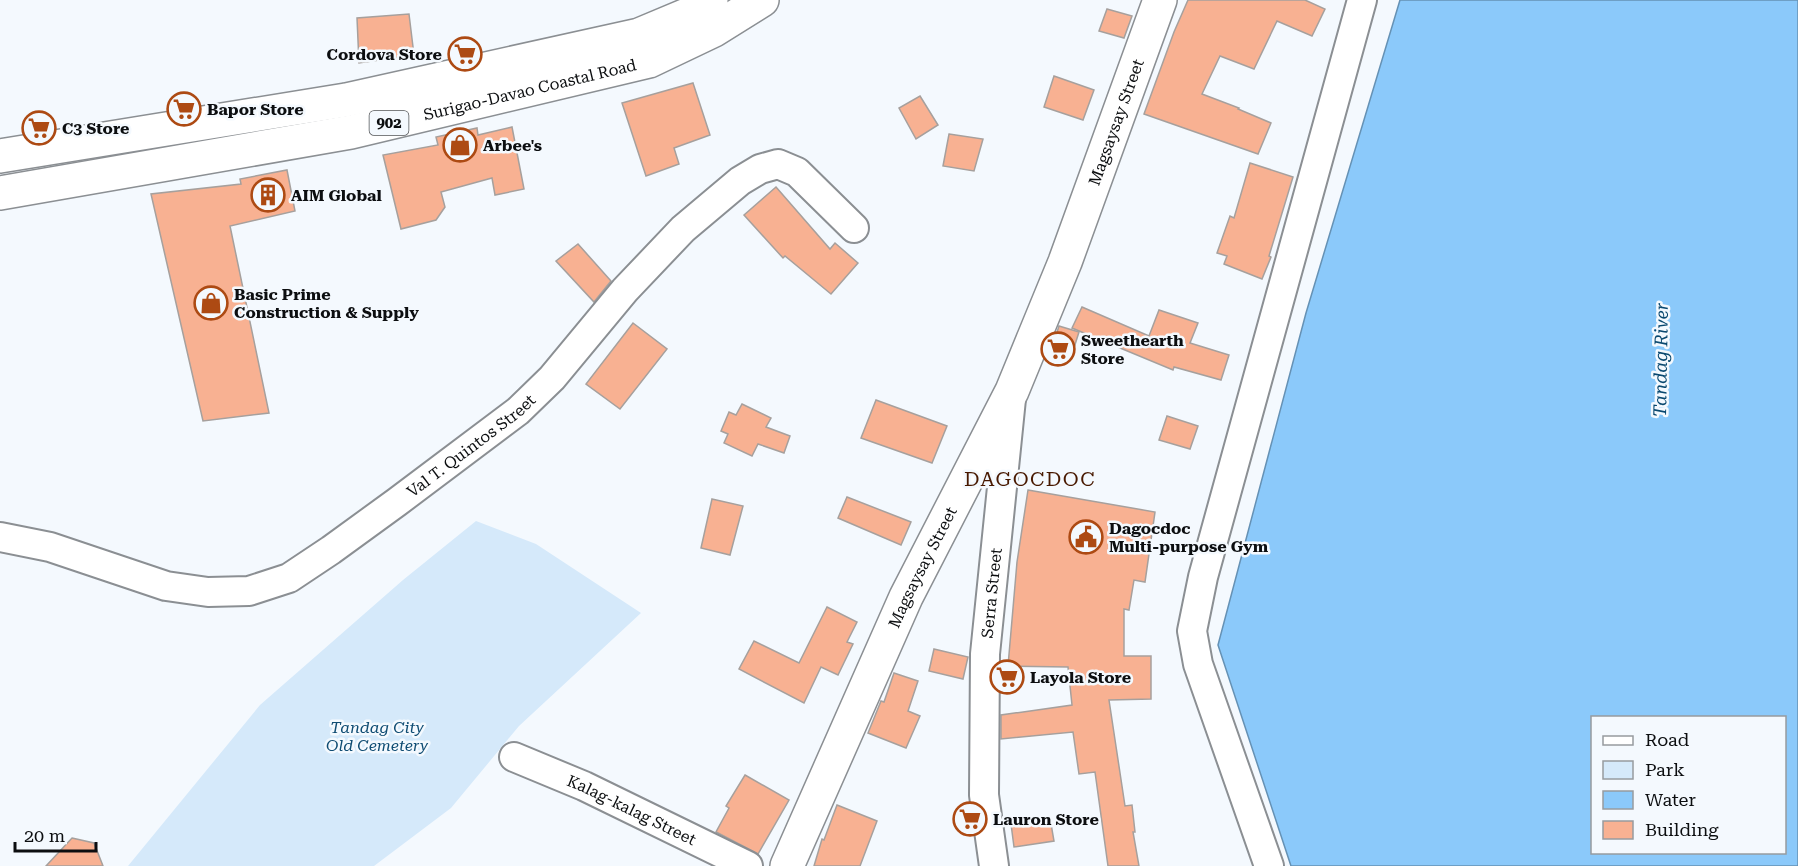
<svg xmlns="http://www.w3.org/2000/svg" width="1798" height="866" font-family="'Roboto Serif',serif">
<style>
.green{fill:#d5e9fa}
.water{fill:#8bc9fa;stroke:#6591b4;stroke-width:1.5;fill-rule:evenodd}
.building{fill:#f8b192;stroke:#a6a09d;stroke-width:1.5}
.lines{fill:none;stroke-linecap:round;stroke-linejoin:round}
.minor-casing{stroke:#8b8f93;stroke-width:32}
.major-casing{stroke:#8b8f93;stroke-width:36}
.highway-casing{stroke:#8b8f93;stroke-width:36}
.minor{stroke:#fff;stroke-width:28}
.major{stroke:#fff;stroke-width:33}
.highway{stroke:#fff;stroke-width:33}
.labels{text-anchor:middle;stroke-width:5;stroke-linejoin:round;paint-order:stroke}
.shield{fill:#f4f9fe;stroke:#525457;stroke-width:1.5}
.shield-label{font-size:15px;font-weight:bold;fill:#0c0e10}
.poi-label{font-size:16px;font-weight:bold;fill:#0c0e10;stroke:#f4f9fe;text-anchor:start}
.street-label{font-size:16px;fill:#0c0e10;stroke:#f4f9fe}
.park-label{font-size:16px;font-style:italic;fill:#0f4c73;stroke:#f4f9fe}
.water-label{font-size:18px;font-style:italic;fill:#09486f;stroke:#f4f9fe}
.quarter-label{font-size:20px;letter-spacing:1.5px;fill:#481901;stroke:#f4f9fe}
</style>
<rect width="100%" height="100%" fill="#f4f9fe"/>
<!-- green -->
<polygon class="green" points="476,521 536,544 641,613 519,726 451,808 374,866 128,866 260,705 403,580"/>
<!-- water -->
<path class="water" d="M 1400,0 L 1798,0 L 1798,866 L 1291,866 L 1218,645 L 1306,313 ZM 1592,718 L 1784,718 L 1784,852 L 1592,852 Z"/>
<!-- building -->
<g class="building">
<polygon points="1188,0 1305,0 1325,9 1312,36 1277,21 1254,69 1220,56 1202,94 1239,108 1238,109 1271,123 1258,154 1144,114 1174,32"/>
<polygon points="1107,9 1132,16 1124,38 1099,31"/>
<polygon points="409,14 414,55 359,63 357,18"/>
<polygon points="1054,76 1094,90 1083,120 1044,107"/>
<polygon points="693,83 710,135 674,148 679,164 646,176 622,103"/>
<polygon points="920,96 938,125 916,139 899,108"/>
<polygon points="512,127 524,189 495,195 492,178 441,192 445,207 436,220 401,229 383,155 438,145 436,137 477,128 478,135"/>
<polygon points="949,134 983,139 974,171 943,166"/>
<polygon points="1250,163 1293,177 1269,256 1271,257 1262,279 1224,264 1227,256 1217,253 1230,216 1234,218"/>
<polygon points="287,170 295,211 230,226 269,413 203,421 151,194 241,184 240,179"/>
<polygon points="776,187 830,249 835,243 858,263 831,294 785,256 783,258 744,215"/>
<polygon points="578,244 611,281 594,302 556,261"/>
<polygon points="1082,307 1149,336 1159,310 1198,323 1190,343 1229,355 1221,380 1174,367 1173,370 1072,328"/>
<polygon points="633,323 667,349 620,409 586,384"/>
<polygon points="1059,326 1079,332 1073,351 1053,345"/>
<polygon points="876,400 947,426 932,463 861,438"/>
<polygon points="742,404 771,418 766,427 790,436 784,453 758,444 752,456 724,443 728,434 721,431 729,412 736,415"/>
<polygon points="1167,416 1198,426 1190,449 1159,440"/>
<polygon points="1028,490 1155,512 1145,582 1134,580 1129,610 1124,609 1124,656 1151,656 1151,699 1109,700 1125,806 1132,805 1135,832 1133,832 1139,866 1108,866 1095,772 1079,774 1073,732 1001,739 1001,715 1072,705 1068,667 1008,666 1017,562"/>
<polygon points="847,497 911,522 901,545 838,518"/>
<polygon points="712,499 743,506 730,555 701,548"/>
<polygon points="827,607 857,622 847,642 853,644 838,675 821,667 804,703 739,669 754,641 799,663"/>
<polygon points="934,649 968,657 963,679 929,671"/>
<polygon points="894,673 918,681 908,711 920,716 906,748 868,733 881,701 884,702"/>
<polygon points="745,775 789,800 758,854 716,832 729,808 726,806"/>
<polygon points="837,805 877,821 860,866 814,866 822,839 824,840"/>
<polygon points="1050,818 1054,841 1014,847 1011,824"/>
<polygon points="72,838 94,843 103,866 46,866"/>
</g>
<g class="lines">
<defs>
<g id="minor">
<path id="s1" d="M 0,537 L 50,547 L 166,586 L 208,592 L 249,591 L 289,578 L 331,550 L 397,502 L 518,411 L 552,378 L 625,290 L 683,229 L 740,181 L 760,169 L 778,164 L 797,172 L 854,228"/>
<path id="s2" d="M 514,757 L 584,786 L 748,866"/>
<path id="s3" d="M 994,866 L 984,795 L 985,654 L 1011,399"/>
<polyline points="1269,866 1198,664 1192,631 1203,577 1362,0"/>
</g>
<g id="major">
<path id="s4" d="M 787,866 L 906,597 L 1012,391 L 1065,262 L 1160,0"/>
</g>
<g id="highway">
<polyline points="0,156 346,100 639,35 694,12 711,0"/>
<path id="s5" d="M 0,193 L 351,132 L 649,61 L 714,30 L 762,0"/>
</g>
</defs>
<!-- minor casing -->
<use href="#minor" class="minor-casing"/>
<!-- major casing -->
<use href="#major" class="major-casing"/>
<!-- highway casing -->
<use href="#highway" class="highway-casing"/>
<!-- minor -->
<use href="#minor" class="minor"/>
<!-- major -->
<use href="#major" class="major"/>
<!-- highway -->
<use href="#highway" class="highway"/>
</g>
<!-- icons -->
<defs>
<symbol id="supermarket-ring" viewBox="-11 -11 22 22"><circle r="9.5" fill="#f4f9fe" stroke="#ad4a13" stroke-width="1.5"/><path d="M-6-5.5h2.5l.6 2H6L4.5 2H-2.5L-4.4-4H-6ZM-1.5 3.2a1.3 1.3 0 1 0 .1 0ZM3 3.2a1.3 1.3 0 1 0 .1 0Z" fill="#ad4a13"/></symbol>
<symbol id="shop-ring" viewBox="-11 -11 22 22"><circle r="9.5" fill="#f4f9fe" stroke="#ad4a13" stroke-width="1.5"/><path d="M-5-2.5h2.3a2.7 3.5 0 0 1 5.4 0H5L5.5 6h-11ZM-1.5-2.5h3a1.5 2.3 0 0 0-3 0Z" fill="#ad4a13"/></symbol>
<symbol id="building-ring" viewBox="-11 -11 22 22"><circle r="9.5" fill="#f4f9fe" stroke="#ad4a13" stroke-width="1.5"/><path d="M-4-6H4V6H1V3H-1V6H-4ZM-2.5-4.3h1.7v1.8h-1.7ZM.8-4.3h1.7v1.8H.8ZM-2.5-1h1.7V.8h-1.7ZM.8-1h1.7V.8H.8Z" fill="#ad4a13"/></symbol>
<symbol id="civic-ring" viewBox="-11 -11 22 22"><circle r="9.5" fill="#f4f9fe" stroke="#ad4a13" stroke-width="1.5"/><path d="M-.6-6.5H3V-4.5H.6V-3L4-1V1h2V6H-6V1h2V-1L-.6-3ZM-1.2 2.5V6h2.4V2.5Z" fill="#ad4a13"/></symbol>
</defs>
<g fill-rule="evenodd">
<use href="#supermarket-ring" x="446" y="35" width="38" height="38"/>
<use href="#supermarket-ring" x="165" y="90" width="38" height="38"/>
<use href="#supermarket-ring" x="20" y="109" width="38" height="38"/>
<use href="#shop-ring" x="441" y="126" width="38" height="38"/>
<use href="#building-ring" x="249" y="176" width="38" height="38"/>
<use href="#shop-ring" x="192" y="284" width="38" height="38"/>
<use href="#supermarket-ring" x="1039" y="330" width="38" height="38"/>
<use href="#civic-ring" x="1067" y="518" width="38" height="38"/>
<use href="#supermarket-ring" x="988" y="658" width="38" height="38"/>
<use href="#supermarket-ring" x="951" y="800" width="38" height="38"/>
</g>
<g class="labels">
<!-- shield labels -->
<rect class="shield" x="369.5" y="111" width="39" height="24" rx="4.5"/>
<g class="shield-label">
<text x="389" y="128">902</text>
</g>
<!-- poi labels -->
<g class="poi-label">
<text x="442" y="60" text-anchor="end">Cordova Store</text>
<text x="207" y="115">Bapor Store</text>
<text x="62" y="134">C3 Store</text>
<text x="483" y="151">Arbee's</text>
<text x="291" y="201">AIM Global</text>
<text x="234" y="300">Basic Prime<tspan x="234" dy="18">Construction &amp; Supply</tspan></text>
<text x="1081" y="346">Sweethearth<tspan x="1081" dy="18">Store</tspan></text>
<text x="1109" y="534">Dagocdoc<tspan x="1109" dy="18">Multi-purpose Gym</tspan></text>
<text x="1030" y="683">Layola Store</text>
<text x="993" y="825">Lauron Store</text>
</g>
<!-- street labels -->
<g class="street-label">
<text dy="6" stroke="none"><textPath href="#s5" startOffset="540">Surigao-Davao Coastal Road</textPath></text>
<text dy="6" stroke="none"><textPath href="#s4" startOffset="814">Magsaysay Street</textPath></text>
<text dy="6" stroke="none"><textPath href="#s1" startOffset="524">Val T. Quintos Street</textPath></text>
<text dy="6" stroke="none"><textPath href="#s4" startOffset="328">Magsaysay Street</textPath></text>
<text dy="6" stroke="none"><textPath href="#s3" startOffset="274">Serra Street</textPath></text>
<text dy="6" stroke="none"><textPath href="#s2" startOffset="129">Kalag-kalag Street</textPath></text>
</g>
<!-- park labels -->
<g class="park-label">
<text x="377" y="733">Tandag City<tspan x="377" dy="18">Old Cemetery</tspan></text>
</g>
<!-- water labels -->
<g class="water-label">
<text transform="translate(1661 360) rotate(-89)" y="6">Tandag River</text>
</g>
<!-- quarter labels -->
<g class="quarter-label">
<text x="1030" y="486">DAGOCDOC</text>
</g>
</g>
<!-- legend -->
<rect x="1591" y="716" width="195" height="138" fill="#f4f9fe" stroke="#979b9f" stroke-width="1.5"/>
<rect x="1603" y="736" width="30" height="9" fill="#ffffff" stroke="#979b9f" stroke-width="1.5"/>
<text x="1645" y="746" font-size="18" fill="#0c0e10">Road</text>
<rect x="1603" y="761" width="30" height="18" fill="#d5e9fa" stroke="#979b9f" stroke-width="1.5"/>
<text x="1645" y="776" font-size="18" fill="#0c0e10">Park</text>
<rect x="1603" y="791" width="30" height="18" fill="#8bc9fa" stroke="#979b9f" stroke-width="1.5"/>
<text x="1645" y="806" font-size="18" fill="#0c0e10">Water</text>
<rect x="1603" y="821" width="30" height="18" fill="#f8b192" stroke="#979b9f" stroke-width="1.5"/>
<text x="1645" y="836" font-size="18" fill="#0c0e10">Building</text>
<!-- scale -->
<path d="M15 842v9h81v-9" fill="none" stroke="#0c0e10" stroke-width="3"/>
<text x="24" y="842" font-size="18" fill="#0c0e10" stroke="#f4f9fe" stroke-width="4.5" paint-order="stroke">20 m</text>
</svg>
